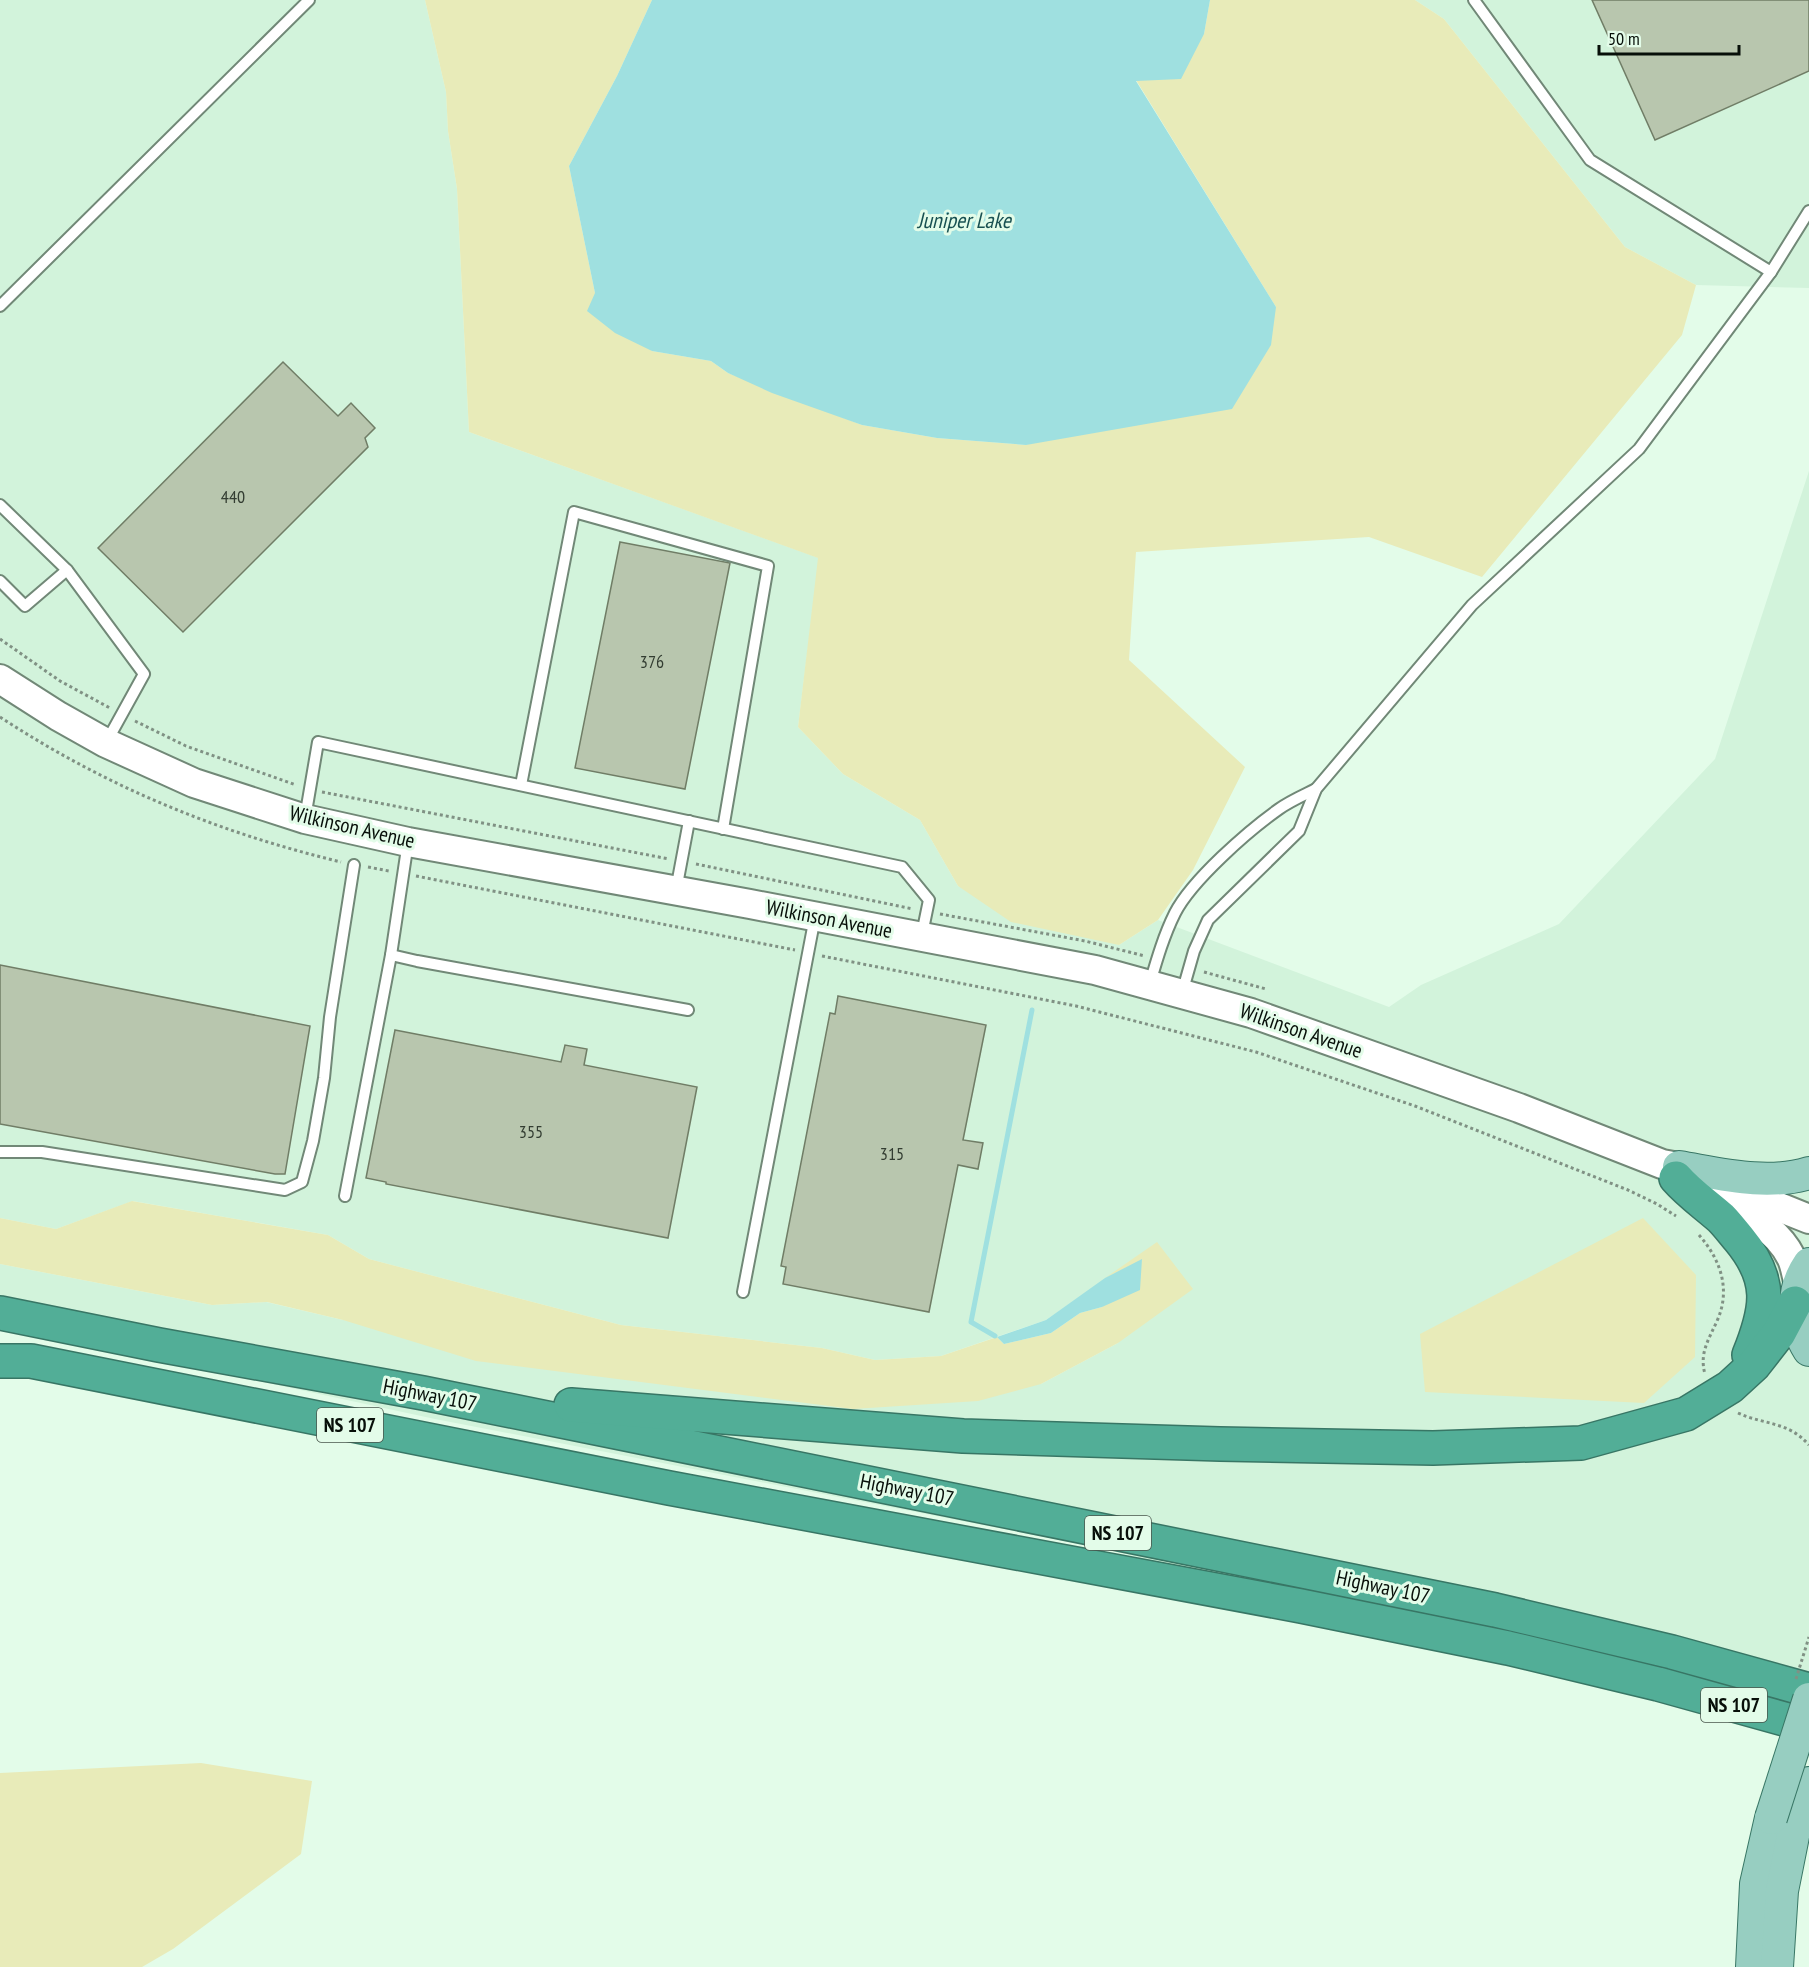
<svg xmlns="http://www.w3.org/2000/svg" width="1809" height="1967" font-family="'PT Sans Narrow',sans-serif">
<style>
.built{fill:#d2f3db}
.green{fill:#e8ebb9}
.water{fill:#9fe0e0}
.lines{fill:none;stroke-linecap:round;stroke-linejoin:round}
.stream{stroke:#9fe0e0;stroke-width:5}
.building{fill:#b8c6ae;stroke:#707d66;stroke-width:1.5}
.lane-casing{stroke:#718877;stroke-width:14}
.secondary-casing{stroke:#718877;stroke-width:32}
.primary-casing{stroke:#387665;stroke-width:34}
.highway-casing{stroke:#387665;stroke-width:36}
.path{stroke:#809184;stroke-width:3;stroke-dasharray:3 3;stroke-linecap:butt}
.lane{stroke:#fff;stroke-width:10}
.secondary{stroke:#fff;stroke-width:28}
.primary{stroke:#97cec1;stroke-width:32}
.highway{stroke:#52ae97;stroke-width:33}
.primary-bridge-casing{stroke:#387665;stroke-width:34;stroke-linecap:butt}
.path-bridge{stroke:#809184;stroke-width:3;stroke-dasharray:3 3;stroke-linecap:butt}
.primary-bridge{stroke:#97cec1;stroke-width:32}
.labels{text-anchor:middle;stroke-width:6;stroke-linejoin:round;paint-order:stroke}
.number-label{font-size:18px;fill:#333d32}
.shield{fill:#e3fce9;stroke:#49564c;stroke-width:1.5}
.shield-label{font-size:20px;font-weight:bold;fill:#070f09}
.street-label{font-size:21px;fill:#070f09;stroke:#e3fce9}
.water-label{font-size:22px;font-style:italic;fill:#195152;stroke:#e3fce9}
</style>
<rect width="100%" height="100%" fill="#e3fce9"/>
<!-- built -->
<g class="built">
<polygon points="0,0 425,0 446,92 448,131 457,189 469,432 819,558 798,727 843,774 920,820 958,886 1119,945 1158,920 1389,1007 1421,985 1559,924 1715,759 1809,471 1809,1737 1107,1549 435,1419 0,1325 0,1264 212,1305 266,1302 343,1320 1041,1384 1118,1343 1157,1243 1046,1320 941,1356 875,1360 822,1348 621,1325 369,1259 328,1235 133,1201 56,1229 0,1218"/>
<polygon points="1415,0 1809,0 1809,288 1696,285 1625,247 1444,19"/>
</g>
<!-- green -->
<g class="green">
<polygon points="425,0 652,0 617,76 569,166 595,293 652,351 711,361 728,373 862,425 937,438 1026,445 1276,307 1136,80 1204,34 1210,0 1415,0 1444,19 1625,247 1696,285 1682,335 1482,577 1369,537 1136,552 1129,660 1245,767 1193,870 1158,920 1119,945 1011,922 958,886 920,820 843,774 798,727 818,558 469,432 457,189 448,131 446,92"/>
<polygon points="132,1201 328,1235 369,1259 621,1325 822,1348 875,1360 941,1356 997,1337 1004,1344 1051,1333 1080,1313 1102,1307 1142,1260 1105,1278 1157,1242 1193,1289 1118,1343 1041,1384 978,1401 853,1409 476,1361 343,1320 267,1302 212,1305 0,1264 0,1218 56,1229"/>
<polygon points="1643,1218 1696,1275 1695,1357 1644,1403 1425,1392 1420,1334"/>
<polygon points="201,1763 312,1781 301,1854 173,1949 142,1967 0,1967 0,1773"/>
</g>
<!-- water -->
<g class="water">
<polygon points="652,0 1210,0 1204,34 1181,79 1136,81 1276,307 1271,345 1232,409 1026,445 937,438 862,425 772,393 728,373 711,361 652,351 615,333 587,311 595,293 569,166 617,76"/>
<polygon points="1142,1259 1140,1290 1102,1307 1080,1313 1051,1333 1004,1344 997,1337 1046,1320 1105,1278"/>
</g>
<g class="lines">
<!-- stream -->
<polyline class="stream" points="995,1336 971,1322 1032,1010"/>
</g>
<!-- building -->
<g class="building">
<polygon points="1592,0 1809,0 1809,71 1655,140"/>
<polygon points="283,362 338,416 351,403 375,428 365,438 368,447 183,632 98,548"/>
<polygon points="620,542 730,563 685,789 575,768"/>
<polygon points="0,965 310,1026 285,1174 275,1174 0,1124"/>
<polygon points="838,996 986,1025 963,1140 983,1143 978,1169 958,1165 929,1312 783,1284 786,1267 781,1266 830,1013 835,1014"/>
<polygon points="395,1030 561,1062 565,1045 587,1049 584,1065 697,1087 668,1238 386,1184 386,1182 366,1178"/>
</g>
<g class="lines">
<defs>
<g id="lane">
<polyline points="1474,0 1590,160 1771,272 1809,211"/>
<polyline points="0,306 309,0"/>
<polyline points="0,505 67,570 144,674 107,741"/>
<polyline points="0,581 25,606 67,570"/>
<polyline points="521,785 574,512 768,566 723,829"/>
<polyline points="305,818 318,742 902,867 929,900 922,934"/>
<polyline points="676,890 689,821"/>
<polyline points="391,955 417,961 688,1010"/>
<path d="M 1150,983 C 1157,959 1164,935 1175,913 C 1192,880 1248,831 1279,809 C 1290,801 1304,795 1316,789"/>
<polyline points="1182,993 1194,951 1208,920 1299,831 1316,789 1472,605 1639,449 1771,272"/>
<polyline points="0,1152 42,1152 285,1190 302,1182 313,1141 324,1078 330,1017 354,865"/>
<polyline points="345,1196 391,955 408,842"/>
<polyline points="743,1292 815,917"/>
</g>
<g id="secondary">
<polyline points="0,679 58,716 106,743 194,783 305,819 408,842 750,904 1095,970 1251,1013 1519,1108 1662,1164 1679,1167 1809,1219"/>
<path d="M 1722,1201 C 1748,1214 1777,1229 1791,1257 C 1795,1264 1796,1275 1799,1284"/>
</g>
<g id="primary">
<path d="M 1679,1167 C 1721,1174 1767,1186 1809,1173"/>
<path d="M 1809,1264 C 1791,1290 1792,1323 1809,1350"/>
<polyline points="1752,1967 1756,1884 1771,1818"/>
<polyline points="1777,1967 1782,1891 1795,1826 1809,1783"/>
</g>
<g id="highway">
<path d="M 1676,1178 C 1689,1193 1705,1204 1721,1218 C 1727,1224 1733,1232 1739,1239 C 1773,1280 1768,1308 1749,1355"/>
<polyline points="0,1313 159,1345 423,1393 1495,1610 1672,1652 1809,1690"/>
<polyline points="0,1361 31,1361 669,1488 1301,1606 1508,1648 1658,1684 1809,1726"/>
<polyline points="571,1405 963,1436 1220,1444 1433,1448 1581,1443 1686,1414 1730,1387 1754,1365 1779,1333 1795,1303"/>
</g>
</defs>
<!-- lane casing -->
<use href="#lane" class="lane-casing"/>
<!-- secondary casing -->
<use href="#secondary" class="secondary-casing"/>
<!-- primary casing -->
<use href="#primary" class="primary-casing"/>
<!-- highway casing -->
<use href="#highway" class="highway-casing"/>
<!-- path -->
<g class="path">
<polyline points="0,639 60,681 110,708"/>
<path d="M 0,717 C 107,787 217,832 341,862"/>
<polyline points="135,721 186,746 296,785"/>
<polyline points="322,792 669,859"/>
<polyline points="696,864 913,909"/>
<polyline points="368,867 389,871"/>
<polyline points="416,876 795,950"/>
<polyline points="940,914 1085,941 1145,956"/>
<polyline points="822,956 1076,1006 1256,1052 1415,1106 1628,1190 1657,1204 1676,1216"/>
<polyline points="1204,972 1266,989"/>
<path d="M 1699,1235 C 1721,1260 1731,1290 1717,1321 C 1709,1339 1699,1353 1705,1374"/>
<path d="M 1738,1413 C 1764,1425 1788,1421 1809,1445"/>
</g>
<!-- lane -->
<use href="#lane" class="lane"/>
<!-- secondary -->
<use href="#secondary" class="secondary"/>
<!-- primary -->
<use href="#primary" class="primary"/>
<!-- highway -->
<use href="#highway" class="highway"/>
<defs>
<polyline id="primary-bridge" points="1771,1818 1809,1699"/>
</defs>
<!-- primary-bridge casing -->
<use href="#primary-bridge" class="primary-bridge-casing"/>
<!-- path-bridge -->
<polyline class="path-bridge" points="1796,1679 1809,1637"/>
<!-- primary-bridge -->
<use href="#primary-bridge" class="primary-bridge"/>
</g>
<g class="labels">
<!-- number labels -->
<g class="number-label">
<text x="233" y="503">440</text>
<text x="652" y="668">376</text>
<text x="531" y="1138">355</text>
<text x="892" y="1160">315</text>
</g>
<!-- shield labels -->
<g class="shield">
<rect x="317" y="1408" width="66" height="34" rx="4.5"/>
<rect x="1085" y="1516" width="66" height="34" rx="4.5"/>
<rect x="1701" y="1688" width="66" height="34" rx="4.5"/>
</g>
<g class="shield-label">
<text x="350" y="1432">NS 107</text>
<text x="1118" y="1540">NS 107</text>
<text x="1734" y="1712">NS 107</text>
</g>
<!-- street labels -->
<g class="street-label">
<text transform="translate(352 827) rotate(13)" y="7">Wilkinson Avenue</text>
<text transform="translate(829 919) rotate(11)" y="7">Wilkinson Avenue</text>
<text transform="translate(1301 1031) rotate(19)" y="7">Wilkinson Avenue</text>
<text transform="translate(430 1395) rotate(11)" y="7">Highway 107</text>
<text transform="translate(907 1490) rotate(11)" y="7">Highway 107</text>
<text transform="translate(1383 1587) rotate(12)" y="7">Highway 107</text>
</g>
<!-- water labels -->
<g class="water-label">
<text x="964" y="228">Juniper Lake</text>
</g>
</g>
<!-- scale -->
<path d="M1599 45v9h140v-9" fill="none" stroke="#070f09" stroke-width="3"/>
<text x="1608" y="45" font-size="18" fill="#070f09" stroke="#e3fce9" stroke-width="4.5" paint-order="stroke">50 m</text>
</svg>
